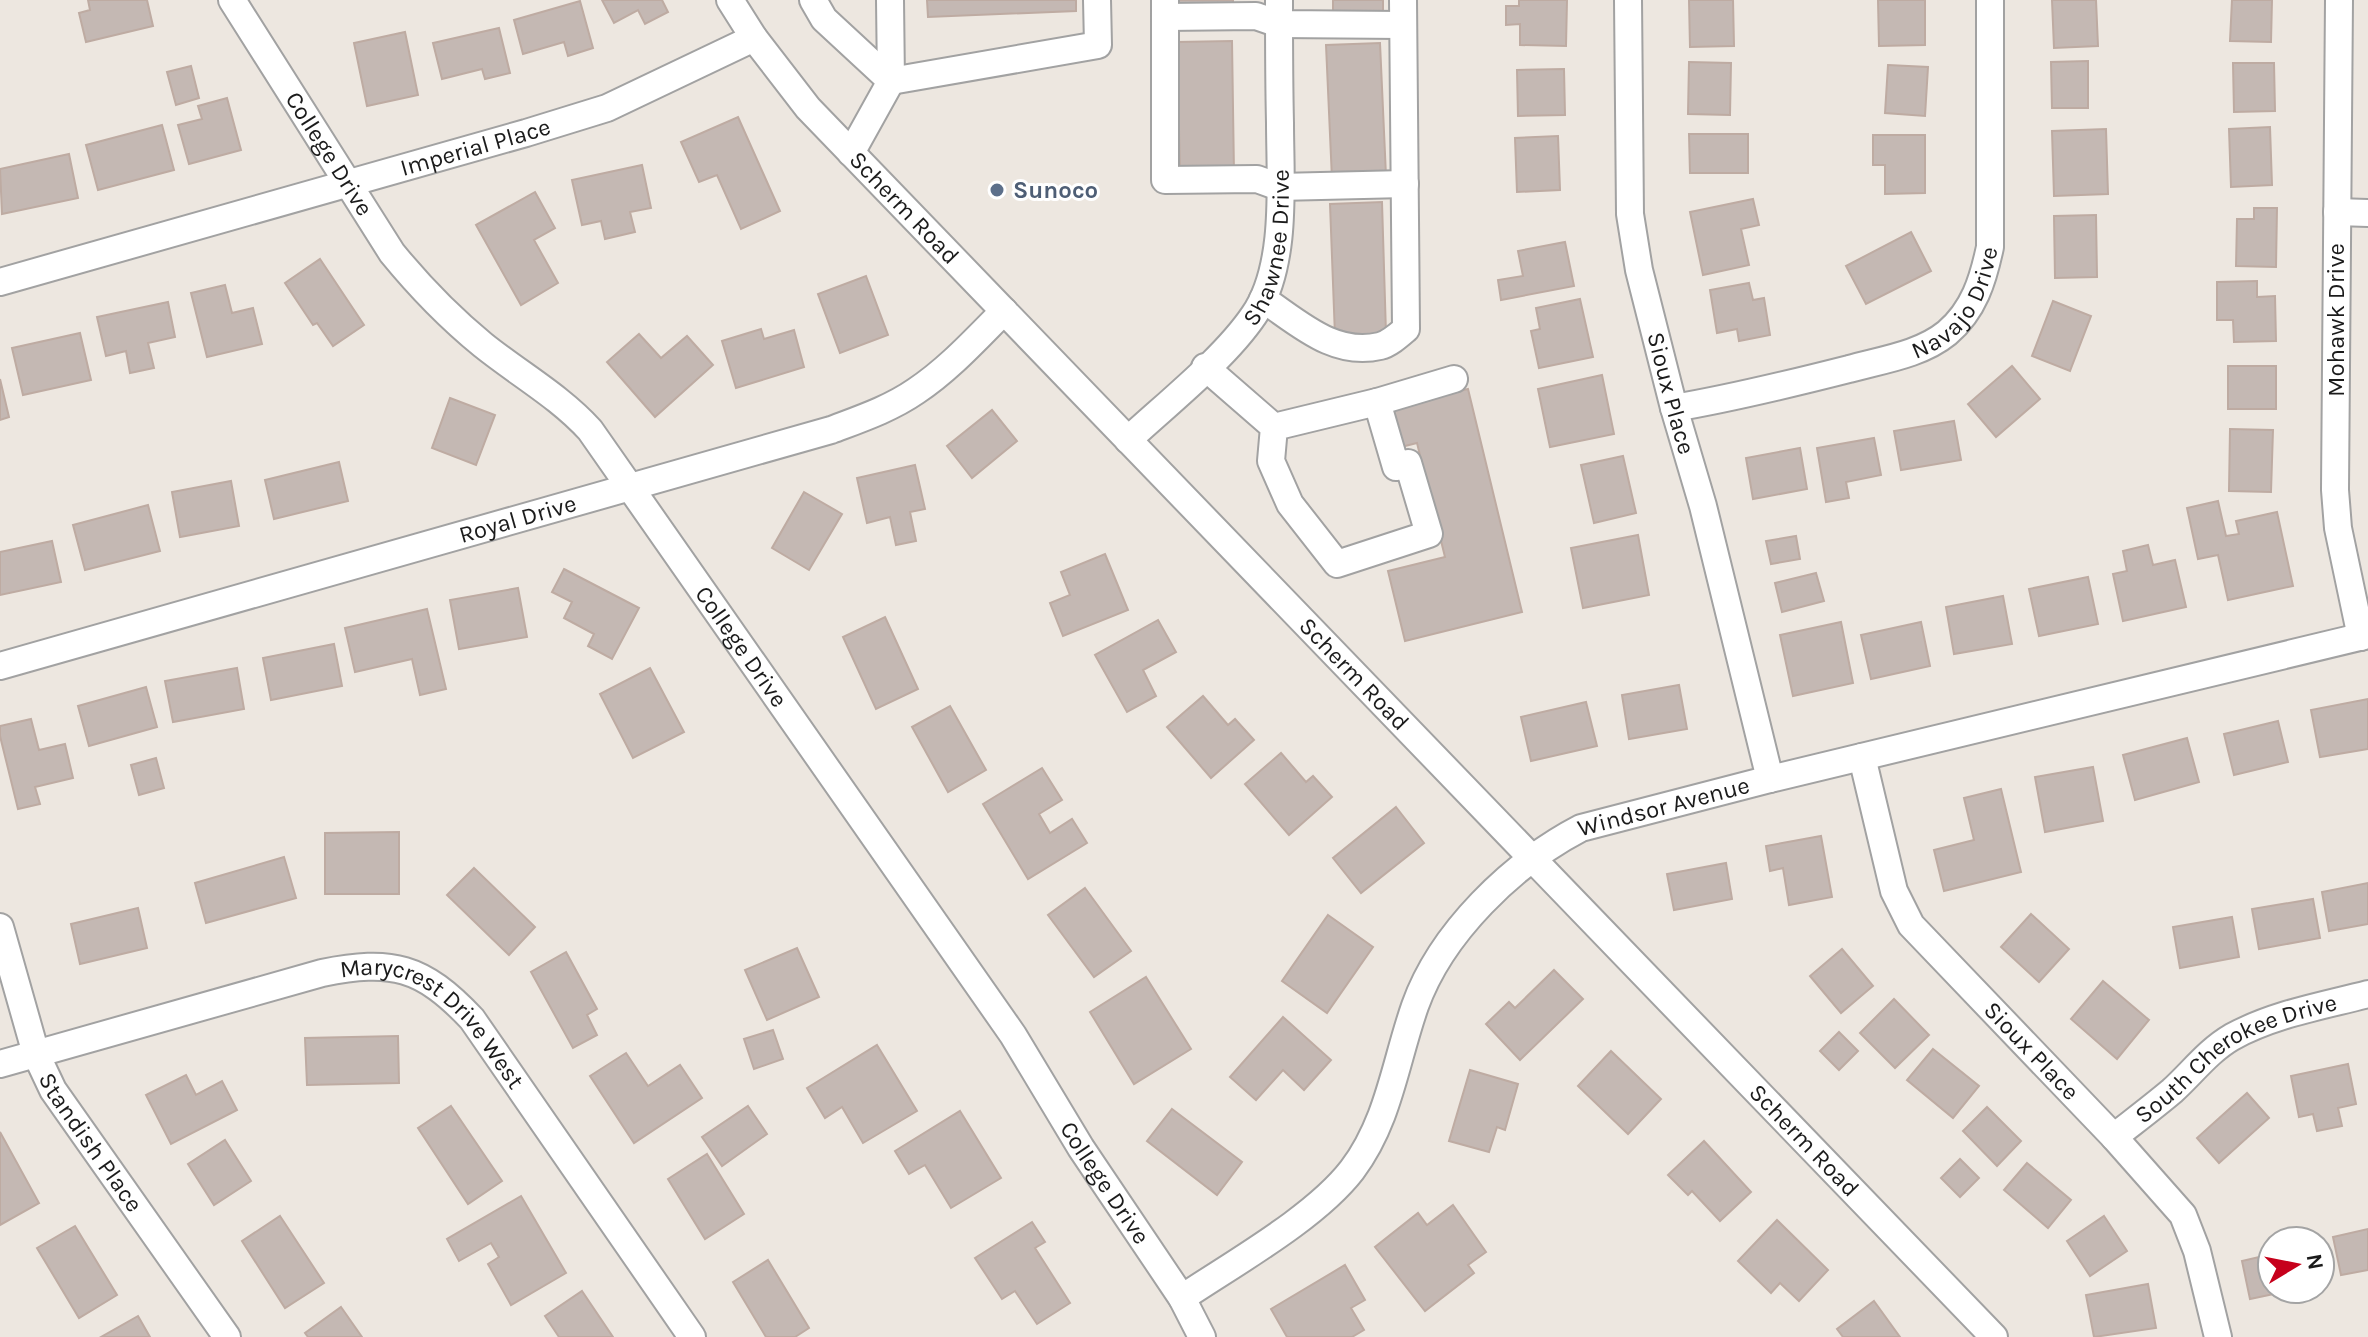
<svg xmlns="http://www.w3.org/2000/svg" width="2368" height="1337" font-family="Karla,sans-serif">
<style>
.building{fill:#c4b8b3;stroke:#beaba2;stroke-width:2}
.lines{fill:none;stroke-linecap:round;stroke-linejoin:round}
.minor-casing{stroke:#a2a2a2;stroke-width:30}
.minor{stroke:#fff;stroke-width:26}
.service-dot{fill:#5c6f8a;stroke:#fff;stroke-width:3}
.labels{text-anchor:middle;stroke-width:6;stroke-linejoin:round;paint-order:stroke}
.street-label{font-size:24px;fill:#1b1b1b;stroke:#fff}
.service-label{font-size:24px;font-weight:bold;fill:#4e5e75;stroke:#fff;text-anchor:start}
</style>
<rect width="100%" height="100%" fill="#ede7e0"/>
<!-- building -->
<g class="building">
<polygon points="88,0 147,0 153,26 86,42 79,13 90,10"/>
<polygon points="602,0 662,0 668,12 645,24 638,10 614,23"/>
<polygon points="927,0 1076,0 1076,11 928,17"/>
<polygon points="1179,0 1233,0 1233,9 1179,10"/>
<polygon points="1333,0 1383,0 1383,15 1333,16"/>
<polygon points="1519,0 1567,0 1566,46 1520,45 1520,24 1506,25 1506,6 1519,6"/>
<polygon points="1689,0 1733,0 1734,46 1690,47"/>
<polygon points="1878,0 1925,0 1925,45 1879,46"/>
<polygon points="2052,0 2096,0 2098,46 2054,48"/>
<polygon points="2232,0 2272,0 2271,42 2230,41"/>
<polygon points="580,1 593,48 568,56 564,42 523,54 514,20"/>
<polygon points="499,28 510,73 485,79 482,69 442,79 433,43"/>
<polygon points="405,32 418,95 367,106 354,43"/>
<polygon points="1232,41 1234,174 1180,175 1177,42"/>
<polygon points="1380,43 1386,176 1332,179 1326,45"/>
<polygon points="2088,61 2088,108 2052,108 2051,62"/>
<polygon points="1689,62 1731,63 1730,115 1688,114"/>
<polygon points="2233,63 2274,63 2275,111 2234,112"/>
<polygon points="1888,65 1928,67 1925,116 1885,113"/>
<polygon points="191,66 199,98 176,105 167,72"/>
<polygon points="1564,69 1565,115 1518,116 1517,70"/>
<polygon points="227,98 241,150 189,164 178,125 202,119 198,106"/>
<polygon points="738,117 780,211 741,229 717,175 699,182 681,142"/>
<polygon points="162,125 174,170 98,190 86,145"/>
<polygon points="2270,127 2272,185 2231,187 2229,129"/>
<polygon points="2106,129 2108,194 2054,196 2052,131"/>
<polygon points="1689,134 1748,134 1748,173 1690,173"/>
<polygon points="1873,135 1925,135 1925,193 1885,194 1885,165 1873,165"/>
<polygon points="1558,136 1560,190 1517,192 1515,138"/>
<polygon points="69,154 78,198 2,214 0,169"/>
<polygon points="642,165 651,208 630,212 635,232 605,239 601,221 582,225 572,180"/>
<polygon points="535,192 555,228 534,240 558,283 521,305 476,225"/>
<polygon points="1753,199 1759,225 1741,229 1749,265 1703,275 1690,212"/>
<polygon points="1382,202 1386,334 1335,336 1330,204"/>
<polygon points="2254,208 2277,208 2276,267 2236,266 2237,219 2254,219"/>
<polygon points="2096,215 2097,277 2055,278 2054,216"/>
<polygon points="1911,232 1931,271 1866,304 1846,266"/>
<polygon points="1565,242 1574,286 1501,300 1498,280 1523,276 1518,251"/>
<polygon points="320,259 364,325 333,346 317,323 313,325 285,283"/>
<polygon points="866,276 888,335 840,353 818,294"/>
<polygon points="2257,281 2257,297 2275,296 2276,341 2234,342 2233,320 2217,320 2217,282"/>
<polygon points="1749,283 1753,300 1764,298 1770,335 1739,341 1737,329 1717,333 1710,290"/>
<polygon points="225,285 232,313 253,308 262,344 207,357 191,293"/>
<polygon points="1580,299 1593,357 1539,368 1531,331 1540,329 1536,308"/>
<polygon points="2053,301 2091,316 2070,371 2032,356"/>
<polygon points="168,302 175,337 148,343 154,368 130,373 126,351 106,356 97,317"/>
<polygon points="761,329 764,339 794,330 804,367 736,388 722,341"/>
<polygon points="80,333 91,380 23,395 12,348"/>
<polygon points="639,334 661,358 687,336 713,365 655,417 607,362"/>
<polygon points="2012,366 2040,399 1996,437 1968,404"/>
<rect x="2228" y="366" width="48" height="43"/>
<polygon points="1602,375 1614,434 1550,447 1538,389"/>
<polygon points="0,379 9,417 0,420"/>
<polygon points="1468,389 1522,612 1405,641 1388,571 1445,557 1417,443 1401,447 1391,407"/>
<polygon points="450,398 495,415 476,465 432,448"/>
<polygon points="992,410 1017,441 972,478 947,446"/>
<polygon points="1954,421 1961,460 1901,470 1894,431"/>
<polygon points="2230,429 2273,430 2271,492 2229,491"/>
<polygon points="1874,438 1881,475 1846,482 1849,498 1826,502 1817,448"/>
<polygon points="1800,448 1807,489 1753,499 1746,458"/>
<polygon points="1623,456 1636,513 1594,523 1581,465"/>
<polygon points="339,462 348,501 274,519 265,480"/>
<polygon points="915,465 925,509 910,512 916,541 896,545 890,517 867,523 857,478"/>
<polygon points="231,481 239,526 180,537 172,492"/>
<polygon points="804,492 842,514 809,570 772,548"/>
<polygon points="2218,501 2226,536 2239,534 2236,521 2277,512 2293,586 2228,600 2218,555 2198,559 2187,508"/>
<polygon points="148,505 160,551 85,570 73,525"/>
<polygon points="1638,535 1649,595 1583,608 1571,548"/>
<polygon points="1796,536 1800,559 1771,564 1766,541"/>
<polygon points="52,541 61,582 0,595 0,552"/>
<polygon points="2148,545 2153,565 2175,560 2186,607 2123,621 2113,574 2127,571 2123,551"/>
<polygon points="1105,554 1128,610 1063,636 1050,603 1070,595 1061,572"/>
<polygon points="564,569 639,608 612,659 588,646 594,634 564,618 572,602 552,592"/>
<polygon points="1816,573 1824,601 1782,612 1775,583"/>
<polygon points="2088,577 2098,624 2039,636 2029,589"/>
<polygon points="518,588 527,637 459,649 450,600"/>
<polygon points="2003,596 2012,644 1954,654 1946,607"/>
<polygon points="427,609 446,689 420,695 412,659 355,672 345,628"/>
<polygon points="885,617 918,689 876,709 843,637"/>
<polygon points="1158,620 1176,652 1143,670 1156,696 1127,712 1095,655"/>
<polygon points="1841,622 1853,683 1793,696 1780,635"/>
<polygon points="1921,622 1930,666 1871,679 1861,635"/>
<polygon points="334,644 342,686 271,700 263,658"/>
<polygon points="237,668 244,709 173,722 165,681"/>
<polygon points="650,668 684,732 633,758 600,694"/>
<polygon points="1679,685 1687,729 1629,739 1622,695"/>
<polygon points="146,687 157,727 89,746 78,706"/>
<polygon points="1203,696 1228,725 1235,719 1254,740 1211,778 1167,727"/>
<polygon points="2368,699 2368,749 2320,757 2311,710"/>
<polygon points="1586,702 1597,746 1531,761 1521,717"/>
<polygon points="950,706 986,770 948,792 912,727"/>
<polygon points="31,719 39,750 65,744 73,778 35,787 40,804 18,809 0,736 0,726"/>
<polygon points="2278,721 2288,762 2234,775 2224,734"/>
<polygon points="2187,738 2199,782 2135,800 2123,755"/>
<polygon points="1281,753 1306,782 1313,776 1332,797 1289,835 1245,784"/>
<polygon points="156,758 164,788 139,795 131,765"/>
<polygon points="2093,767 2103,821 2045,832 2035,777"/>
<polygon points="1042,768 1062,800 1039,814 1050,833 1072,819 1087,843 1028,879 983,804"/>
<polygon points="2001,789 2021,872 1944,891 1934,850 1974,840 1964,798"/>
<polygon points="1396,807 1424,843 1361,893 1333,858"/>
<polygon points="399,832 399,894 325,894 325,833"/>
<polygon points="1821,836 1832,897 1789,905 1783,868 1770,871 1766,846"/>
<polygon points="284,857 296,898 206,923 195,883"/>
<polygon points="1726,863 1732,899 1674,910 1667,874"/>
<polygon points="474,868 535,927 509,955 447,895"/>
<polygon points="2368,883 2368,924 2329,931 2322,892"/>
<polygon points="1085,888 1131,951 1094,977 1048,915"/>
<polygon points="2313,899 2320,938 2259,949 2252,909"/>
<polygon points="138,908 147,948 80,964 71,924"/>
<polygon points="2031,914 2069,949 2039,982 2001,947"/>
<polygon points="1328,915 1373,947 1327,1013 1282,981"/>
<polygon points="2232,917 2239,957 2180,968 2173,927"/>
<polygon points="797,948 819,997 767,1020 745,970"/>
<polygon points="1842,949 1873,986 1841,1013 1810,976"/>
<polygon points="566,952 597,1009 587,1015 597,1035 573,1048 531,972"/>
<polygon points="1554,970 1583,999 1520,1060 1486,1024 1509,1002 1515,1008"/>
<polygon points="1146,977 1191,1049 1134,1084 1090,1012"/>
<polygon points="2103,981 2149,1020 2117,1059 2071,1019"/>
<polygon points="1894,999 1929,1035 1895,1068 1860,1033"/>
<polygon points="1283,1017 1331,1060 1304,1090 1283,1070 1256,1100 1230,1077"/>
<polygon points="773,1030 783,1059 754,1069 744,1039"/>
<polygon points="1839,1032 1858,1051 1839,1070 1820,1051"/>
<polygon points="398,1036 399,1083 307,1085 305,1038"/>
<polygon points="877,1045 917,1111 863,1143 842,1107 825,1118 807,1088"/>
<polygon points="1933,1049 1979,1086 1953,1118 1907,1080"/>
<polygon points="1611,1051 1661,1099 1628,1134 1578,1086"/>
<polygon points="626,1053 648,1086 680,1065 702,1098 634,1143 590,1076"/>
<polygon points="2348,1064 2356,1104 2338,1108 2342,1126 2317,1131 2313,1114 2299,1117 2291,1076"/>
<polygon points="1470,1070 1518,1084 1505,1130 1497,1127 1489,1152 1449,1141"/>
<polygon points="186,1075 196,1095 222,1081 237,1110 171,1144 146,1095"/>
<polygon points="2247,1093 2269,1118 2219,1163 2197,1138"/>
<polygon points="451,1106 502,1181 468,1204 418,1128"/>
<polygon points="748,1106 767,1134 722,1166 702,1137"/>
<polygon points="1987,1107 2021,1141 1997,1166 1963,1131"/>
<polygon points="1172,1109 1242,1162 1217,1195 1147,1141"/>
<polygon points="960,1111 1001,1178 951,1208 925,1165 909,1174 895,1151"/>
<polygon points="0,1132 39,1203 0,1225"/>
<polygon points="225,1140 251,1181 214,1205 188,1164"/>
<polygon points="1704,1141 1751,1192 1720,1221 1692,1191 1688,1195 1668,1175"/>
<polygon points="707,1154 744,1214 705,1239 668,1179"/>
<polygon points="1960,1159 1979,1178 1960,1197 1941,1178"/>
<polygon points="2027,1163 2071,1200 2048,1228 2004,1190"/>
<polygon points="521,1196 566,1273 511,1305 488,1264 499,1257 491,1243 459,1261 447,1239"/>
<polygon points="1453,1205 1486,1252 1468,1265 1474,1273 1425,1311 1375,1247 1418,1213 1427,1225"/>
<polygon points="280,1216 324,1283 285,1308 242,1241"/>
<polygon points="2104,1216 2127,1251 2090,1276 2067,1241"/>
<polygon points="1777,1220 1828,1270 1799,1301 1780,1283 1771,1293 1738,1261"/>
<polygon points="1032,1222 1045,1242 1035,1248 1070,1303 1037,1324 1015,1291 1002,1299 975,1258"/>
<polygon points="75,1226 117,1295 79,1318 37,1248"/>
<polygon points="2368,1229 2368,1270 2341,1275 2333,1237"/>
<polygon points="2272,1254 2272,1289 2298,1289 2250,1299 2242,1261"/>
<polygon points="768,1260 809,1328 795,1337 766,1337 733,1282"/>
<polygon points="1345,1265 1365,1300 1351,1308 1364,1330 1352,1337 1287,1337 1271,1309"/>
<polygon points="2148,1284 2156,1328 2094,1337 2086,1295"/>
<polygon points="582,1291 613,1337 559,1337 545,1316"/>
<polygon points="1874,1301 1900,1337 1843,1337 1837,1329"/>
<polygon points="341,1307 362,1337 308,1337 305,1333"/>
<polygon points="138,1316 150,1337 101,1337"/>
</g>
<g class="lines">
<defs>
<g id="minor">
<path id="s1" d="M 232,0 L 392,253 C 419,286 450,318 483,345 C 519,374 559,396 590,430 L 1013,1035 L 1081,1148 L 1182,1298 L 1202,1337"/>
<path id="s2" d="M 730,0 L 754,38 L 808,108 L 1994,1337"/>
<polyline points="813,0 824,19 891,81 1098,45 1097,0"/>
<polyline points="1165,0 1165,180 1257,179 1279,187 1405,184"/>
<path id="s3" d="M 1628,0 L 1630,214 L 1639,270 L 1674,408 L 1703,506 L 1770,779"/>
<polyline points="2339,0 2335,490 2338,528 2361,637"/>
<polyline points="1165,17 1256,16 1279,24 1403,25"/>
<polyline points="851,153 891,81 890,0"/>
<polyline points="2337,212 2368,213"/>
<path id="s4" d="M 0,282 L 526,133 L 607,108 L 754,38"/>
<path d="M 1263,299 C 1299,323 1334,357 1380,346 C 1389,344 1399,335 1406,329 L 1403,0"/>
<polyline points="1205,367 1274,427 1377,402 1396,467 1408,463 1429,534 1337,564 1290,504 1271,461 1274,427"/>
<polyline points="1377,402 1454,379"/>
<path id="s5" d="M 1674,408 C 1733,398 1790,384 1849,369 C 1881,360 1920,355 1947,333 C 1974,310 1983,280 1990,247 L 1990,0"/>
<path id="s6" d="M 1128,440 C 1168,403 1225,358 1254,315 C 1288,266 1280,180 1280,123 C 1279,82 1279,41 1279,0"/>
<path id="s7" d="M 0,666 L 831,430 C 860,419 890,409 916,391 C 949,369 976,339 1004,311"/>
<path id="s8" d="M 1862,757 L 1894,891 L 1911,925 L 2114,1137 L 2183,1215 L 2197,1251 L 2218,1337"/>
<path id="s9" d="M 0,927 L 36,1054 L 53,1090 L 227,1337"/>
<path id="s10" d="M 0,1064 L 322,973 C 392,959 422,966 472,1019 L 692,1337"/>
<path id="s11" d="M 2114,1137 C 2133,1122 2153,1107 2172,1091 C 2192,1073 2208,1051 2232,1037 C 2274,1014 2322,1006 2368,994"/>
<path id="s12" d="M 1182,1298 C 1234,1263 1315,1218 1352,1170 C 1389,1121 1395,1063 1415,1006 C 1441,933 1512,864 1581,828 L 1770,779 L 2368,635"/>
</g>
</defs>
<!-- minor casing -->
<use href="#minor" class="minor-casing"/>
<!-- minor -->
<use href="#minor" class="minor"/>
</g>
<!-- markers -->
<circle class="service-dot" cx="997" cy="190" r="8"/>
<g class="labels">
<!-- street labels -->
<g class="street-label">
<text dy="8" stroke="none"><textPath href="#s4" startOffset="494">Imperial Place</textPath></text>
<text dy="8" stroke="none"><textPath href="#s1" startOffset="182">College Drive</textPath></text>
<text dy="8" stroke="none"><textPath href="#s2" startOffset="272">Scherm Road</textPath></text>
<text dy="8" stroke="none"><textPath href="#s6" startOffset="248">Shawnee Drive</textPath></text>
<text dy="8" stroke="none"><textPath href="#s5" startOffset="314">Navajo Drive</textPath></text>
<text transform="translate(2336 320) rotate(-90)" y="8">Mohawk Drive</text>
<text dy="8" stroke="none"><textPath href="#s3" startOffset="398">Sioux Place</textPath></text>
<text dy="8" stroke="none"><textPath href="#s7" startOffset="538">Royal Drive</textPath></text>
<text dy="8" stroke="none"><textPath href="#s1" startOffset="830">College Drive</textPath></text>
<text dy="8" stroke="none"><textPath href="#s2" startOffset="920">Scherm Road</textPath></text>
<text dy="8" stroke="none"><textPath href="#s12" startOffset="724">Windsor Avenue</textPath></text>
<text dy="8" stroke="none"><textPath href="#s10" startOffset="468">Marycrest Drive West</textPath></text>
<text dy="8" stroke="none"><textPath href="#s8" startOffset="350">Sioux Place</textPath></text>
<text dy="8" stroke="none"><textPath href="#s11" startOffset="148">South Cherokee Drive</textPath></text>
<text dy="8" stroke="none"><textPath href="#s2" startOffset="1568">Scherm Road</textPath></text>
<text dy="8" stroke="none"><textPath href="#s9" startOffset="236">Standish Place</textPath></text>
<text dy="8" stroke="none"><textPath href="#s1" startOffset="1478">College Drive</textPath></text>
</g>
<!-- service labels -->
<g class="service-label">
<text x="1013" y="198">Sunoco</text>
</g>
</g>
<!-- north arrow -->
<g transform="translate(2296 1265) rotate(80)"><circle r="38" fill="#ffffff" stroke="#a4a4a4" stroke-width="2"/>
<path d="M0-6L14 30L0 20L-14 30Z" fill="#c6001b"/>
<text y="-12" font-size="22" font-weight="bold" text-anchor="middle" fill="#1b1b1b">N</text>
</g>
</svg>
